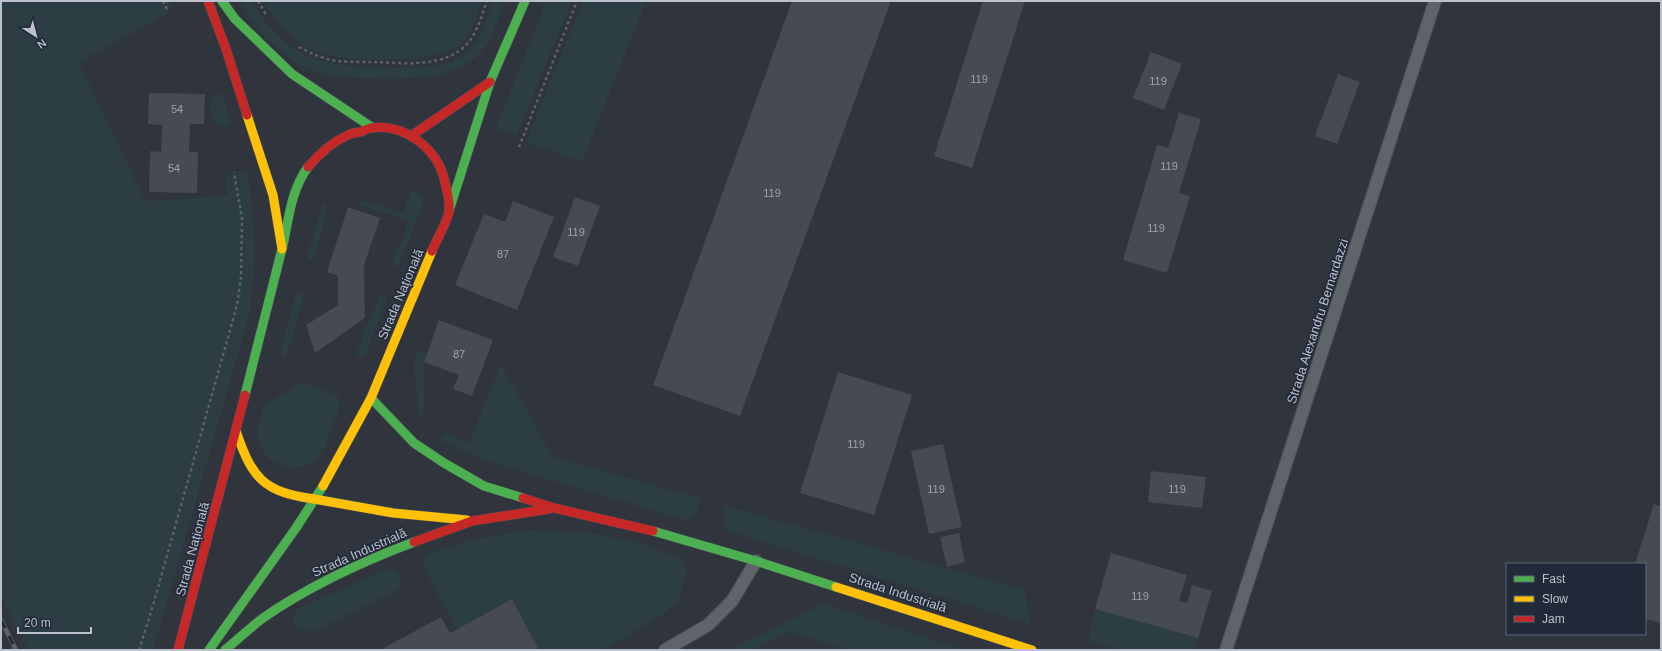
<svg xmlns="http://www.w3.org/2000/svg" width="1662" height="651" font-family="Arial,sans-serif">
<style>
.green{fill:#2c3e43}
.building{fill:#464a52}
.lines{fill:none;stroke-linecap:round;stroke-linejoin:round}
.lane-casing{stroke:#4b4f55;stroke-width:14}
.fast-casing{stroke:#4b4f55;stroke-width:10}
.slow-casing{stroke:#4b4f55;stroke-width:10}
.jam-casing{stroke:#4b4f55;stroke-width:10}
.path{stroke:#5c6267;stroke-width:2.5;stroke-dasharray:3 3;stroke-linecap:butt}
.lane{stroke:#5f636a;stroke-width:12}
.fast{stroke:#4caf50;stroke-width:9}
.slow{stroke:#ffc107;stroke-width:9}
.jam{stroke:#c62828;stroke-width:9}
.rail-casing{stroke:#5d6168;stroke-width:4.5}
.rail{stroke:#212a38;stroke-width:3;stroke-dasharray:9;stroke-linecap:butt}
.labels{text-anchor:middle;stroke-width:3;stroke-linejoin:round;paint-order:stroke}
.number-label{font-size:11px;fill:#9da2ae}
.street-label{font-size:13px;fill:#bac0cc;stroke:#212a38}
</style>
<rect width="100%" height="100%" fill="#2f343d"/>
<!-- green -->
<g class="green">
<polygon points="1,1 174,1 166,15 79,62 145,201 227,196 226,175 247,172 251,196 255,256 250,312 153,650 29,650 1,597"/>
<path d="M 240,1 L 252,1 C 264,23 284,45 307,56 C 335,70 437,74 463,56 C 480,44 486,19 493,1 L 504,1 C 498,18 493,40 480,53 C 471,63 459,69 446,73 C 416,82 333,81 305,68 C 288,59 265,39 254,25 C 248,17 244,9 240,1 Z"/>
<path d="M 263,1 L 482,1 C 476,17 471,38 456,48 C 436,63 341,62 317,52 C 296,44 274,21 263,1 Z"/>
<polygon points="546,1 572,1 517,135 496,128"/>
<polygon points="583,1 646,1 582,162 526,142"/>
<path d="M 219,93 L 223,94 L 231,123 L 224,126 C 208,124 210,112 210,99 Z"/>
<polygon points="412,188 420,196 423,204 399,265 396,267 392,263 409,221 359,205 362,199 403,213"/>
<polygon points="324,204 326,207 322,231 314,258 311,260 307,257 322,205"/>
<polygon points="298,292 302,293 304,297 287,354 284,356 282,356 280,352 296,294"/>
<polygon points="380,295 385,295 387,298 365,355 361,357 358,356 357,352"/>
<polygon points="417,350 427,353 424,362 425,415 419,419 414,365"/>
<path d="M 501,364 L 553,457 L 700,498 C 699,510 696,515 685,520 L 493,463 L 466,453 L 440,440 L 446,432 L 469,443 Z"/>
<path d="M 301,382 L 338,395 C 341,411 337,415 331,430 C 328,440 325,450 318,458 C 312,465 306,466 297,467 C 277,468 263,458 258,439 C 255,429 261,415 264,406 Z"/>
<polygon points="723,505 1025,590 1030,624 724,530"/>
<polygon points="528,530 592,533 648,545 681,559 687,570 678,601 658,618 602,650 539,650 512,599 456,629 424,568 426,555 472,540"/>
<path d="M 386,569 C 399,568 405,577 399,589 L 315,631 C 310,631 304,632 299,629 C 294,626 291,618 295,612 C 297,609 303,607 306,605 Z"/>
<polygon points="823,604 965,650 848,650 789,632 752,650 729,650"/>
<polygon points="1095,609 1198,638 1194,650 1118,650 1088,640"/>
</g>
<!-- building -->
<g class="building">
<polygon points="792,1 891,1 740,416 653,385"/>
<polygon points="983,1 1025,1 972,168 934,156"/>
<polygon points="1151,52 1182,64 1164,110 1133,98"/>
<polygon points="1338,74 1360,82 1337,144 1315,136"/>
<polygon points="149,93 205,94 204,124 190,124 189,152 198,152 197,193 149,192 150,151 161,152 162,125 148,124"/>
<polygon points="1179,113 1201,119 1179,193 1190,196 1167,273 1123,260 1157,145 1168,148"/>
<polygon points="575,197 600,206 578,266 553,257"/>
<polygon points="513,201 554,217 517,310 455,285 484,214 505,222"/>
<polygon points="348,207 380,218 364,265 365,318 315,353 306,325 338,305 338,276 327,272"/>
<polygon points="439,320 493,340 472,396 453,389 459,375 424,362"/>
<polygon points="838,372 912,395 874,515 800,493"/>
<polygon points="943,444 962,527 929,534 911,451"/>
<polygon points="1151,471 1206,477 1202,508 1148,502"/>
<polygon points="1654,504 1661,507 1661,623 1645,619 1645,564 1635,564"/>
<polygon points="959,533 965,562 947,567 940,537"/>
<polygon points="1111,553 1187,575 1179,601 1187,603 1192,585 1212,591 1198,638 1095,609"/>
<polygon points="512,599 539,650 380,650 441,617 450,633"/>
</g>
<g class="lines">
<defs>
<g id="lane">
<polyline points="665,650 708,625 732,601 756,561"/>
<polyline points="1226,650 1435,1"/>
</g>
<g id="fast">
<polyline points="222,1 235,19 292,74 373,128"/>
<polyline points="449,211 490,82 525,1"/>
<path d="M 245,395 C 257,348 269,300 281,253 C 289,223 289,193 308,167"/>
<polyline points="371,398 414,443 444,463 484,486 523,498"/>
<polyline points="653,531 756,561 836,587"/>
<polyline points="209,650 296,528 323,486"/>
<path d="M 225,650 C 237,640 250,628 263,618 C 309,586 361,562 414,542"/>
</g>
<g id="slow">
<polyline points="247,115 273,195 282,249"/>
<path d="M 236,431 C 252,478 263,492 314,499"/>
<polyline points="323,486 371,398 432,251"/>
<polyline points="314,499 393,513 467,520"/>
<polyline points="836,587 1032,650"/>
</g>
<g id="jam">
<polyline points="208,1 226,49 247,115"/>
<polyline points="411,136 490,82"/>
<path d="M 308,167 C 319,154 332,142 348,135 C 351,133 356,133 360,132 C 363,131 367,129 371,128 C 405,123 438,149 445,182 C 447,190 450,203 449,212 C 446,224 437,239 432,251"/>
<polyline points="523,498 554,508 653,531"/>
<polyline points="414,542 472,521 549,509"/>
<polyline points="178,650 245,395"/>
</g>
</defs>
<!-- lane casing -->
<use href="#lane" class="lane-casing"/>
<!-- fast casing -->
<use href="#fast" class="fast-casing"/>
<!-- slow casing -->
<use href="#slow" class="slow-casing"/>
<!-- jam casing -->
<use href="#jam" class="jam-casing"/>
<!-- path -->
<g class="path">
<polyline points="163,1 168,11"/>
<polyline points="258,1 267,16"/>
<path d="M 299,47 C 311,53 323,59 336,61 C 348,62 361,62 373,62 C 402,63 441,68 464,47 C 477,35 481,17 487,1"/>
<polyline points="519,147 577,1"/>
<polyline points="139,650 154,602 237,305 241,277 242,219 234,172"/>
</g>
<!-- lane -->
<use href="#lane" class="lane"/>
<!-- fast -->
<use href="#fast" class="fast"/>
<!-- slow -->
<use href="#slow" class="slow"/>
<!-- jam -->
<use href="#jam" class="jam"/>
<defs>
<polyline id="rail" points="1,620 16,650"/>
</defs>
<!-- rail casing -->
<use href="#rail" class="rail-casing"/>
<!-- rail -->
<use href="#rail" class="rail"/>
</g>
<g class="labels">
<!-- number labels -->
<g class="number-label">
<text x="979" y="83">119</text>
<text x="1158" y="85">119</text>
<text x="177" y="113">54</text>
<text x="1169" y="170">119</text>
<text x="174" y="172">54</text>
<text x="772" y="197">119</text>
<text x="1156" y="232">119</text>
<text x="576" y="236">119</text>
<text x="503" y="258">87</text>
<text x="459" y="358">87</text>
<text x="856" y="448">119</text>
<text x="936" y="493">119</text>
<text x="1177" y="493">119</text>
<text x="1140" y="600">119</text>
</g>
<!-- street labels -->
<g class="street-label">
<text transform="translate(400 294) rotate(-67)" y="5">Strada Națională</text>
<text transform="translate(1317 321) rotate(-72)" y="5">Strada Alexandru Bernardazzi</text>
<text transform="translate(192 549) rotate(-75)" y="5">Strada Națională</text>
<text transform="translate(359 552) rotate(-24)" y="5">Strada Industrială</text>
<text transform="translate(898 592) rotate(18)" y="5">Strada Industrială</text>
</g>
</g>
<!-- border -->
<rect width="1662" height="651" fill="none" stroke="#bac0cc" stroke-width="4"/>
<!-- legend -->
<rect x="1506" y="563" width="140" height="72" fill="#212a38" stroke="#5e6673"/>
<rect x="1514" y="576" width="20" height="6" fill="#4caf50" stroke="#5e6673"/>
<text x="1542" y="583" font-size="12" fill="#bac0cc">Fast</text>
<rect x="1514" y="596" width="20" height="6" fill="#ffc107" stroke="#5e6673"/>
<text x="1542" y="603" font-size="12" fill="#bac0cc">Slow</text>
<rect x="1514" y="616" width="20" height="6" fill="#c62828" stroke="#5e6673"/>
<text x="1542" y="623" font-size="12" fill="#bac0cc">Jam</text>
<!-- north arrow -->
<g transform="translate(36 36) rotate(144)" stroke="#212a38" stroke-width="3" paint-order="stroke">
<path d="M0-3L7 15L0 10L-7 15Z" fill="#bac0cc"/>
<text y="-6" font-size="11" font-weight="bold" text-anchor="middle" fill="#bac0cc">N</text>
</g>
<!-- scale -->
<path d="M18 627v6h73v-6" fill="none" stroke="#bac0cc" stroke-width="2"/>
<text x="24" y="627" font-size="12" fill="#bac0cc" stroke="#212a38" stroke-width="3" paint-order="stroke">20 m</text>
</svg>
